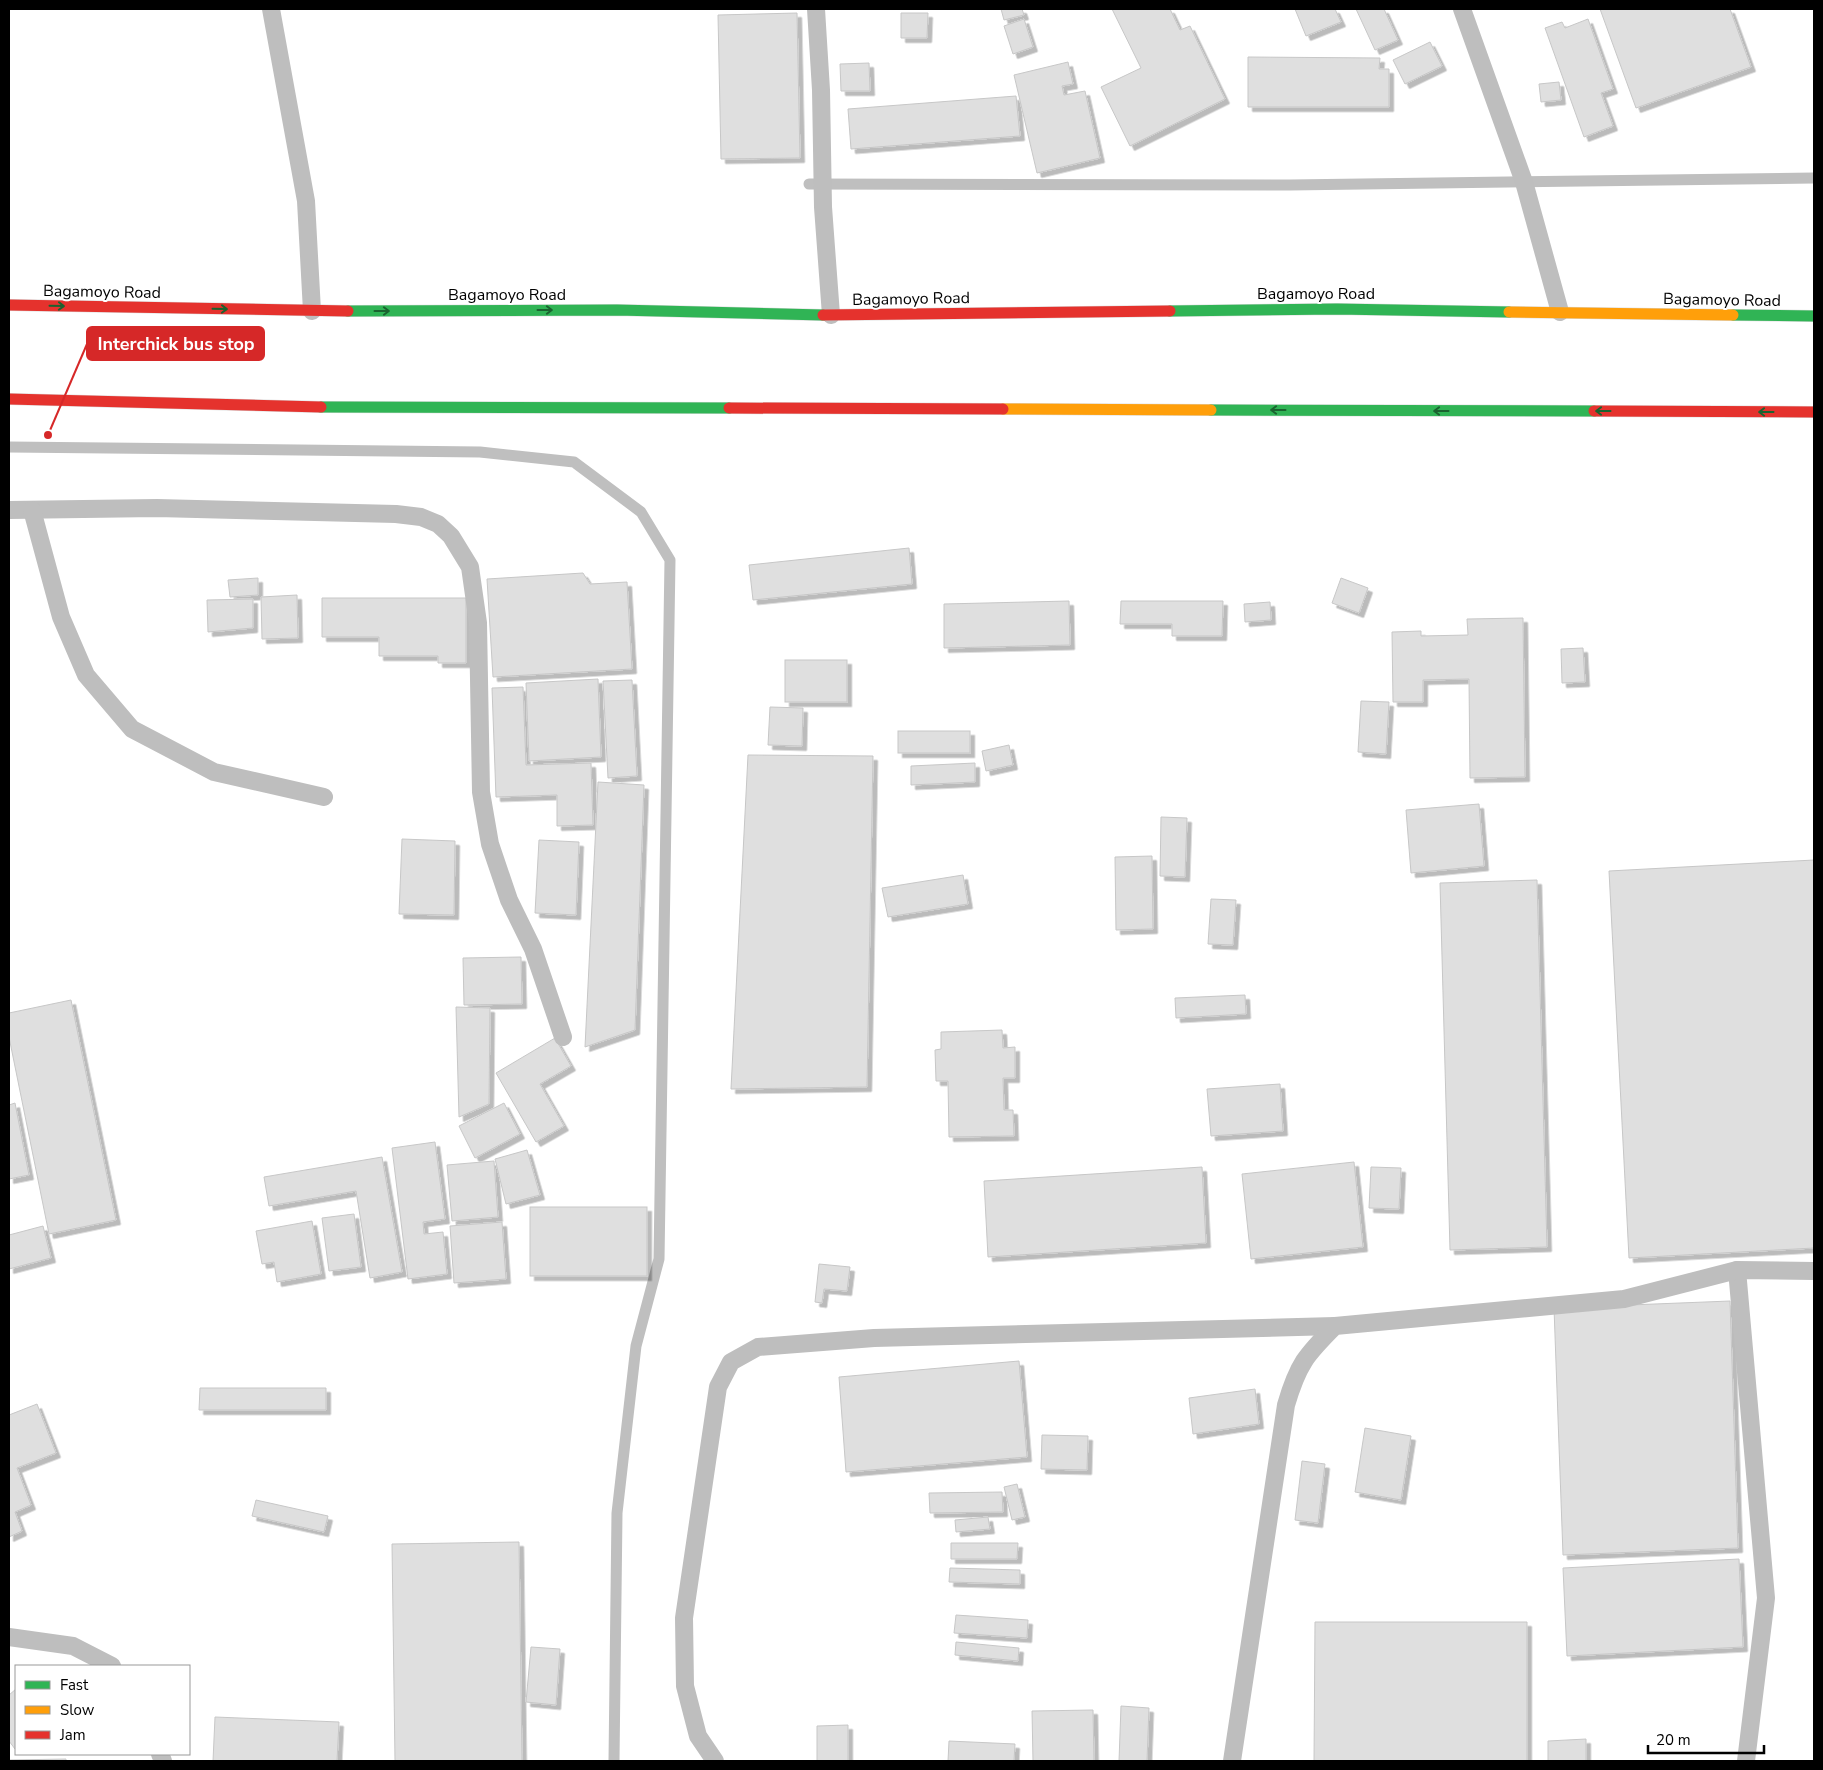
<svg xmlns="http://www.w3.org/2000/svg" width="1823" height="1770" font-family="'Nunito Sans',sans-serif">
<style>
.lines{fill:none;stroke-linecap:round;stroke-linejoin:round}
.stream{stroke:#bfbfbf;stroke-width:11}
.building{fill:#dfdfdf;stroke:#c7c7c7;filter:url(#shadow)}
.fast-casing{stroke:#dbdbdb;stroke-width:12}
.slow-casing{stroke:#dbdbdb;stroke-width:12}
.jam-casing{stroke:#dbdbdb;stroke-width:12}
.lane{stroke:#bebebe;stroke-width:18}
.fast{stroke:#30b455;stroke-width:11}
.slow{stroke:#ff9f0a;stroke-width:11}
.jam{stroke:#e5322d;stroke-width:11}
.oneway{stroke:#1a632f}
.labels{text-anchor:middle;stroke-width:4;stroke-linejoin:round;paint-order:stroke}
.street-label{font-size:16px;fill:#000;stroke:#fff}
.leader{fill:none;stroke:#d62828;stroke-width:2}
.callout-dot{fill:#d62828;stroke:#fff;stroke-width:2}
.callout{fill:#d62828;stroke:#d62828;stroke-width:2}
.callout-label{font-size:18px;text-anchor:middle;font-weight:bold;fill:#fff}
</style>
<defs>
<filter id="shadow"><feDropShadow dx="4.5" dy="4.5" stdDeviation="0" flood-color="#0004"/></filter>
</defs>
<rect width="100%" height="100%" fill="#fff"/>
<g class="lines">
<!-- stream -->
<g class="stream">
<polyline points="809,184 1290,185 1814,178"/>
<polyline points="9,447 480,452 574,462 641,512 670,560 659,1259 636,1346 617,1513 614,1761"/>
</g>
</g>
<!-- building -->
<g class="building">
<polygon points="1001,9 1022,9 1024,15 1004,20"/>
<polygon points="1112,9 1170,9 1180,30 1190,26 1225,99 1130,146 1101,87 1141,68"/>
<polygon points="1295,9 1335,9 1341,22 1306,36"/>
<polygon points="1356,9 1384,9 1398,40 1375,50"/>
<polygon points="1600,9 1730,9 1751,67 1636,108"/>
<polygon points="797,13 800,158 721,159 718,15"/>
<polygon points="901,13 928,13 927,38 901,38"/>
<polygon points="1024,19 1033,47 1013,54 1004,26"/>
<polygon points="1588,19 1613,89 1601,93 1613,126 1584,137 1545,28 1562,22 1565,28"/>
<polygon points="1430,42 1442,66 1405,84 1393,60"/>
<polygon points="1248,57 1380,58 1379,69 1389,69 1389,107 1248,107"/>
<polygon points="1068,62 1073,84 1062,86 1064,95 1085,91 1100,158 1037,173 1014,75"/>
<polygon points="869,63 870,91 841,91 840,64"/>
<polygon points="1559,82 1561,100 1541,102 1539,84"/>
<polygon points="1016,96 1020,136 851,149 848,109"/>
<polygon points="909,548 912,584 753,600 749,565"/>
<polygon points="583,573 590,584 627,582 632,669 493,677 487,579"/>
<polygon points="258,578 258,595 230,597 228,580"/>
<polygon points="1341,578 1368,588 1359,613 1332,603"/>
<polygon points="297,595 298,638 262,639 261,597"/>
<polygon points="322,598 466,598 466,663 438,663 438,656 379,656 379,637 322,637"/>
<polygon points="253,599 253,628 208,632 207,600"/>
<polygon points="1069,601 1070,645 944,648 944,604"/>
<polygon points="1121,601 1223,601 1222,636 1172,636 1172,624 1120,624"/>
<polygon points="1270,602 1271,620 1245,622 1244,604"/>
<polygon points="1523,618 1525,777 1470,778 1469,679 1423,680 1423,702 1393,702 1392,632 1421,631 1421,636 1468,635 1467,619"/>
<polygon points="1583,648 1585,682 1562,683 1561,649"/>
<rect x="785" y="660" width="62" height="42"/>
<polygon points="598,679 601,757 529,761 526,683"/>
<polygon points="632,680 637,776 608,778 603,681"/>
<polygon points="523,687 526,765 591,763 593,825 557,826 557,795 496,797 492,688"/>
<polygon points="1361,701 1389,702 1386,754 1358,752"/>
<polygon points="770,707 803,708 802,746 768,745"/>
<rect x="898" y="731" width="72" height="22"/>
<polygon points="1009,745 1013,765 986,771 982,751"/>
<polygon points="748,755 873,756 867,1087 731,1089"/>
<polygon points="975,763 975,782 911,785 911,766"/>
<polygon points="598,782 644,785 635,1030 585,1047"/>
<polygon points="1479,804 1484,866 1411,873 1406,810"/>
<polygon points="1161,817 1187,818 1185,877 1160,876"/>
<polygon points="402,839 455,841 454,915 399,914"/>
<polygon points="539,840 579,842 576,915 535,913"/>
<polygon points="1152,856 1153,929 1116,930 1115,857"/>
<polygon points="1814,860 1814,1248 1629,1258 1609,871"/>
<polygon points="963,875 968,904 888,917 882,888"/>
<polygon points="1537,880 1547,1247 1450,1250 1440,883"/>
<polygon points="1211,899 1236,900 1233,945 1208,944"/>
<polygon points="521,957 522,1004 464,1005 463,958"/>
<polygon points="1245,995 1246,1014 1176,1018 1175,998"/>
<polygon points="71,1000 116,1220 49,1234 9,1037 9,1013"/>
<polygon points="456,1007 490,1008 489,1104 459,1117"/>
<polygon points="1002,1030 1003,1048 1015,1047 1015,1078 1003,1078 1004,1110 1013,1110 1014,1136 949,1137 948,1081 936,1081 935,1050 941,1049 941,1032"/>
<polygon points="555,1038 571,1066 540,1084 564,1126 536,1142 496,1073"/>
<polygon points="1280,1084 1283,1131 1211,1136 1207,1089"/>
<polygon points="15,1103 29,1175 9,1179 9,1105"/>
<polygon points="504,1103 520,1134 475,1158 459,1126"/>
<polygon points="435,1142 445,1219 423,1222 424,1234 443,1232 447,1274 408,1279 392,1148"/>
<polygon points="527,1150 540,1195 506,1204 495,1159"/>
<polygon points="382,1157 402,1272 370,1278 356,1191 269,1206 264,1177"/>
<polygon points="494,1161 498,1217 452,1221 447,1165"/>
<polygon points="1354,1162 1363,1247 1251,1259 1242,1174"/>
<polygon points="1202,1167 1206,1243 988,1257 984,1181"/>
<polygon points="1371,1167 1401,1168 1399,1209 1369,1208"/>
<rect x="530" y="1207" width="117" height="69"/>
<polygon points="354,1214 361,1267 329,1271 322,1218"/>
<polygon points="312,1221 321,1274 277,1282 274,1262 262,1264 256,1231"/>
<polygon points="502,1222 506,1279 454,1283 450,1226"/>
<polygon points="43,1226 51,1258 9,1269 9,1235"/>
<polygon points="819,1264 850,1267 847,1291 824,1289 822,1303 815,1302"/>
<polygon points="1730,1301 1738,1548 1563,1555 1554,1308"/>
<polygon points="1019,1361 1027,1457 846,1472 839,1377"/>
<polygon points="200,1388 326,1388 326,1410 199,1410"/>
<polygon points="1255,1389 1259,1424 1193,1434 1189,1398"/>
<polygon points="37,1404 56,1453 17,1468 31,1505 15,1512 22,1531 9,1537 9,1415"/>
<polygon points="1365,1428 1411,1436 1401,1500 1355,1492"/>
<polygon points="1042,1435 1088,1436 1087,1470 1041,1469"/>
<polygon points="1302,1461 1325,1464 1318,1523 1295,1520"/>
<polygon points="1017,1484 1025,1517 1012,1520 1004,1487"/>
<polygon points="1002,1492 1003,1512 930,1513 929,1493"/>
<polygon points="256,1500 328,1516 324,1532 252,1516"/>
<polygon points="988,1517 990,1529 956,1532 955,1520"/>
<polygon points="519,1542 522,1761 395,1761 392,1544"/>
<polygon points="951,1543 1018,1543 1017,1559 951,1559"/>
<polygon points="1739,1559 1743,1647 1567,1656 1563,1568"/>
<polygon points="950,1568 1020,1570 1020,1584 949,1582"/>
<polygon points="956,1615 1028,1620 1027,1638 954,1633"/>
<polygon points="1315,1622 1527,1622 1527,1761 1314,1761"/>
<polygon points="956,1642 1019,1648 1018,1661 955,1655"/>
<polygon points="531,1647 560,1649 556,1705 526,1702"/>
<polygon points="16,1689 16,1748 15,1749 9,1741 9,1695"/>
<polygon points="1121,1706 1149,1708 1147,1761 1119,1761"/>
<polygon points="1093,1710 1094,1761 1033,1761 1032,1711"/>
<polygon points="215,1717 339,1722 337,1761 213,1761"/>
<polygon points="848,1725 848,1761 817,1761 817,1726"/>
<polygon points="1586,1739 1586,1761 1548,1761 1548,1741"/>
<polygon points="949,1741 1015,1744 1014,1761 948,1761"/>
<polygon points="66,1759 66,1761 9,1761 9,1760"/>
</g>
<g class="lines">
<defs>
<g id="fast">
<polyline points="348,311 617,310 823,315"/>
<polyline points="1170,311 1337,309 1509,312"/>
<polyline points="1733,315 1814,316"/>
<polyline points="321,407 729,408"/>
<polyline points="1211,410 1594,411"/>
</g>
<g id="slow">
<polyline points="1509,312 1733,315"/>
<polyline points="1003,409 1211,410"/>
</g>
<g id="jam">
<polyline points="9,305 348,311"/>
<polyline points="823,315 1170,311"/>
<polyline points="9,399 321,407"/>
<polyline points="729,408 1003,409"/>
<polyline points="1594,411 1814,412"/>
</g>
</defs>
<!-- fast casing -->
<use href="#fast" class="fast-casing"/>
<!-- slow casing -->
<use href="#slow" class="slow-casing"/>
<!-- jam casing -->
<use href="#jam" class="jam-casing"/>
<!-- lane -->
<g class="lane">
<polyline points="271,9 306,201 312,311"/>
<polyline points="816,9 821,90 823,207 831,315"/>
<polyline points="1462,9 1524,182 1560,312"/>
<polyline points="9,510 157,508 396,514 421,517 438,524 451,536 470,567 478,623 481,792 490,844 509,900 533,949 563,1037"/>
<polyline points="32,510 61,617 86,675 132,729 214,772 324,797"/>
<polyline points="1737,1270 1766,1598 1746,1761"/>
<polyline points="9,1637 73,1646 112,1666"/>
<polyline points="160,1754 163,1761"/>
<polyline points="715,1761 698,1736 685,1686 684,1618 718,1387 731,1362 758,1347 874,1338 1335,1326"/>
<path d="M 1232,1761 L 1286,1405 C 1298,1364 1306,1355 1335,1326 L 1624,1299 L 1737,1270 L 1814,1271"/>
</g>
<!-- fast -->
<use href="#fast" class="fast"/>
<!-- slow -->
<use href="#slow" class="slow"/>
<!-- jam -->
<use href="#jam" class="jam"/>
</g>
<!-- one-way arrows -->
<defs><path id="oneway-shaft" d="M-6 0H5M1.5-3L5.5 0L1.5 3" fill="none" stroke-width="1.6" stroke-linecap="round" stroke-linejoin="round" transform="scale(1.25)"/></defs>
<g class="oneway">
<use href="#oneway-shaft" transform="translate(57 306) rotate(1)"/>
<use href="#oneway-shaft" transform="translate(220 309) rotate(1)"/>
<use href="#oneway-shaft" transform="translate(545 310)"/>
<use href="#oneway-shaft" transform="translate(382 311)"/>
<use href="#oneway-shaft" transform="translate(1278 410) rotate(-180)"/>
<use href="#oneway-shaft" transform="translate(1441 411) rotate(-180)"/>
<use href="#oneway-shaft" transform="translate(1603 411) rotate(-180)"/>
<use href="#oneway-shaft" transform="translate(1766 412) rotate(-180)"/>
</g>
<g class="labels">
<!-- street labels -->
<g class="street-label">
<text transform="translate(102 291) rotate(1)" y="6">Bagamoyo Road</text>
<text x="1316" y="299">Bagamoyo Road</text>
<text x="507" y="300">Bagamoyo Road</text>
<text transform="translate(911 298) rotate(-1)" y="6">Bagamoyo Road</text>
<text transform="translate(1722 299) rotate(1)" y="6">Bagamoyo Road</text>
</g>
</g>
<!-- callouts -->
<path class="leader" d="M48 435L87 344"/>
<circle class="callout-dot" cx="48" cy="435" r="5"/>
<rect class="callout" x="87" y="327" width="177" height="33" rx="5"/>
<g class="callout-label">
<text x="176" y="350">Interchick bus stop</text>
</g>
<!-- border -->
<rect width="1823" height="1770" fill="none" stroke="#000000" stroke-width="20"/>
<!-- legend -->
<rect x="15" y="1665" width="175" height="90" fill="#ffffff" stroke="#999999"/>
<rect x="25" y="1681" width="25" height="8" fill="#30b455" stroke="#999999"/>
<text x="60" y="1690" font-size="15" fill="#000000">Fast</text>
<rect x="25" y="1706" width="25" height="8" fill="#ff9f0a" stroke="#999999"/>
<text x="60" y="1715" font-size="15" fill="#000000">Slow</text>
<rect x="25" y="1731" width="25" height="8" fill="#e5322d" stroke="#999999"/>
<text x="60" y="1740" font-size="15" fill="#000000">Jam</text>
<!-- scale -->
<path d="M1648 1745v8h116v-8" fill="none" stroke="#000000" stroke-width="2.5"/>
<text x="1656" y="1745" font-size="15" fill="#000000" stroke="#ffffff" stroke-width="4" paint-order="stroke">20 m</text>
</svg>
